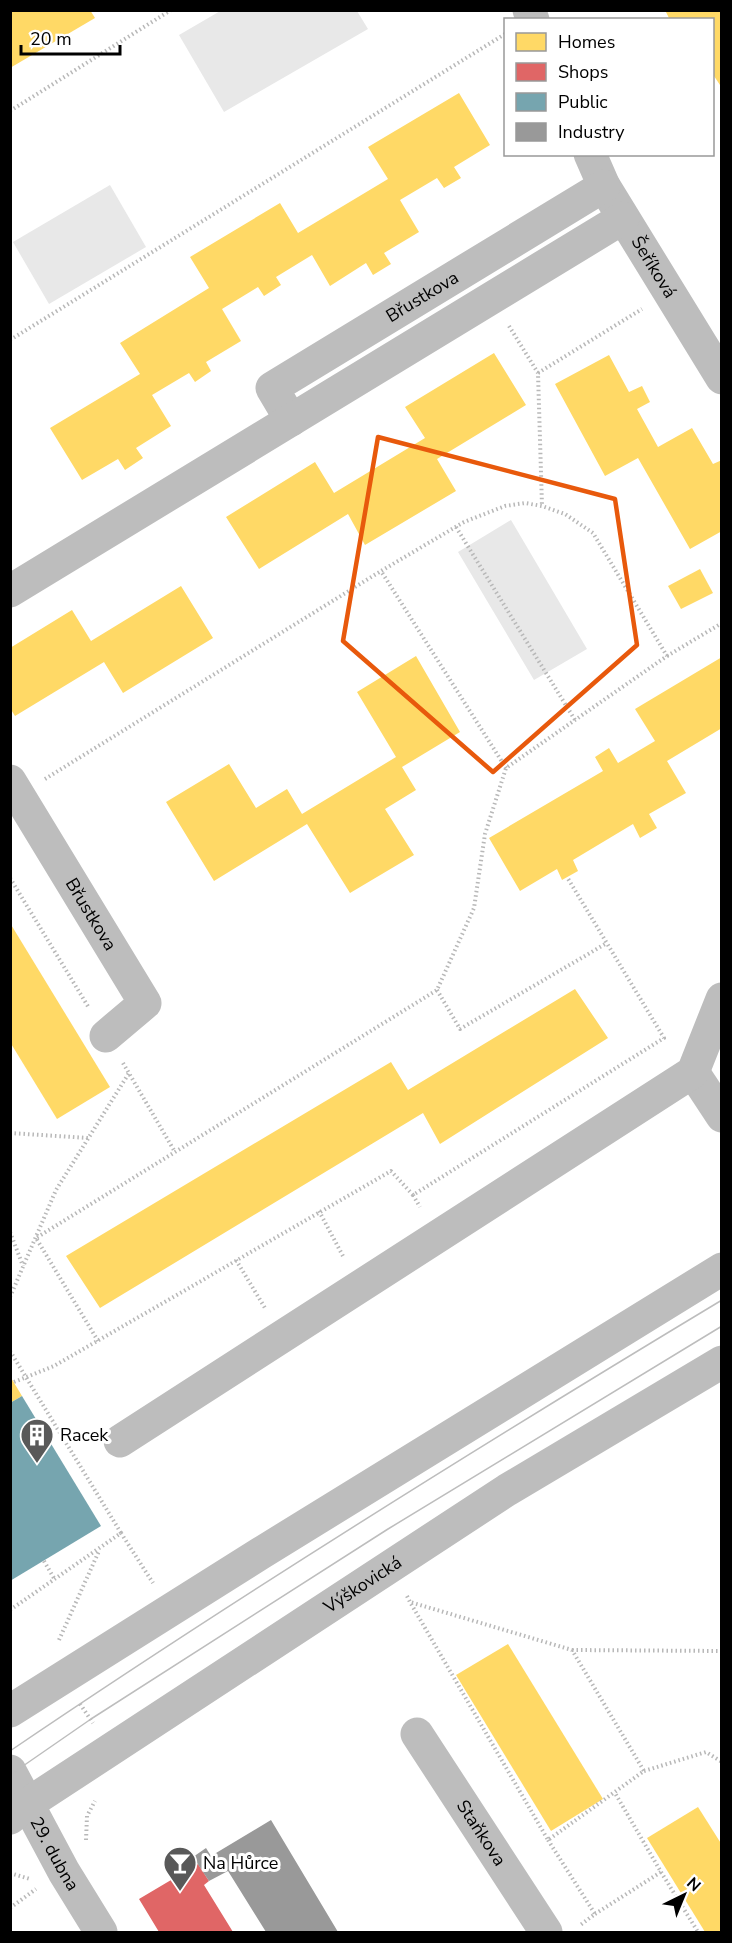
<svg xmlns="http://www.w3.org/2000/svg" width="732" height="1943" font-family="'Nunito Sans',sans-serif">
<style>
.green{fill:#e8e8e8}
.homes{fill:#ffd966}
.shops{fill:#e06666}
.public{fill:#76a5af}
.industry{fill:#999}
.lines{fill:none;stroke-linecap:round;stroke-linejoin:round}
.path{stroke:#b8b8b8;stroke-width:4;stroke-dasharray:1.5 3;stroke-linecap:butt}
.minor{stroke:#bdbdbd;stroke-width:33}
.tram{stroke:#bdbdbd;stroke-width:1.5}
.marked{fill:none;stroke:#e8590c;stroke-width:4.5;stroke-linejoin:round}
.labels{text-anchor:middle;stroke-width:6;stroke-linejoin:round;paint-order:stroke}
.street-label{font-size:18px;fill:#000;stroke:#fff}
.poi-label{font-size:18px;fill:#000;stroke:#fff;text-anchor:start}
</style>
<rect width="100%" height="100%" fill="#fff"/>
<!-- green -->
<g class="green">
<polygon points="222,10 357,11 368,29 224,112 179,35"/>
<polygon points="110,185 146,247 49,304 13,242"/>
<polygon points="511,520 587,649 534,680 458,552"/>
</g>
<!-- homes -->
<g class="homes">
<polygon points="10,10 90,10 95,18 10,68"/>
<polygon points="665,10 722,10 722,88 712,73 712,20 670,20"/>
<polygon points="459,93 490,145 454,167 461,178 444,188 437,178 400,200 419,232 384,253 391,264 373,275 366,263 330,286 312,255 276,277 281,285 264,296 258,287 222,309 241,341 206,362 211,371 195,382 189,373 152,395 171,426 136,448 143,458 125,470 118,459 82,480 50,428 140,374 120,343 209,288 190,257 280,203 298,233 388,179 368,147"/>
<polygon points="494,353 526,405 437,459 456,491 365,545 348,514 259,569 226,517 315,462 334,493 425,438 405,407"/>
<polygon points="609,355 629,392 642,386 650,402 637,409 658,447 692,428 713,464 722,460 722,531 690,549 638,458 605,476 555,384"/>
<polygon points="700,569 713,593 681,609 668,586"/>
<polygon points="181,586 213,638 123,693 104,662 15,716 10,708 10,648 72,610 91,641"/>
<polygon points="416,656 460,732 402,767 416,790 385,809 414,855 350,893 307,824 214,881 166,802 229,764 256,808 287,789 302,814 396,757 357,692"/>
<polygon points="722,657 722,728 667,761 686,793 649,814 657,828 640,838 633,824 573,860 578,871 562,880 557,869 520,891 489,838 603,771 595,757 609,748 618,763 655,741 635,709"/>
<polygon points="10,923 110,1087 57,1119 10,1042"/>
<polygon points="575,989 608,1038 440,1144 423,1113 100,1308 66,1256 391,1062 408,1090"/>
<polygon points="10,1376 22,1396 10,1403"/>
<polygon points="508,1644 603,1799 551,1831 456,1675"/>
<polygon points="698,1807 722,1845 722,1932 705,1932 647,1838"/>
</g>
<!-- shops -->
<polygon class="shops" points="198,1864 209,1881 204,1885 233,1932 159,1932 139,1899"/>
<!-- public -->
<polygon class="public" points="22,1396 101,1526 10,1581 10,1403"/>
<!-- industry -->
<polygon class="industry" points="271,1820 338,1932 266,1932 228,1871 209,1881 193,1857 206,1848 211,1856"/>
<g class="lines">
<!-- path -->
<g class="path">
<polyline points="10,111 171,10"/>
<polyline points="509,326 538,373 542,506"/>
<polyline points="10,340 505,34"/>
<polyline points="538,373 642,309"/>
<polyline points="456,527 575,720"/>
<polyline points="667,656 722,623"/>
<polyline points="45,779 381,571"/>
<polyline points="10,878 89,1008"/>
<polyline points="437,990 460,1029 607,943"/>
<polyline points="123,1063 175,1152"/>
<polyline points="10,1133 88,1138"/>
<polyline points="413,1195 420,1207"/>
<polyline points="319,1211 344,1258"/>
<polyline points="10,1232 23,1266"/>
<polyline points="236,1260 265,1308"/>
<polyline points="10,1297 56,1190 129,1073"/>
<polyline points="98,1341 36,1238 437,990 474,908 485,834 506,768 667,656 593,533 565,514 542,506 525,503 505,506 464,522 381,571 506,768"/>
<polyline points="10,1351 121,1533"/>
<polyline points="14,1382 54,1366 391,1171 413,1195 664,1038 567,877"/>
<polyline points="44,1561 55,1580"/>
<polyline points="407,1596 410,1602 548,1840 644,1771 572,1650 410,1602"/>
<polyline points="10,1610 121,1533 153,1583"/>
<polyline points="59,1640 99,1551"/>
<polyline points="572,1650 722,1651"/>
<polyline points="80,1704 93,1723"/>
<polyline points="644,1771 706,1752 722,1762"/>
<polyline points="86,1840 87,1816 95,1801"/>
<polyline points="548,1840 595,1914 579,1926"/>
<polyline points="661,1872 698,1932"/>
<polyline points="10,1873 30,1879"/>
<polyline points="10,1908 36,1889"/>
<polyline points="595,1914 661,1872 615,1793"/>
</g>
<!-- minor -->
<g class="minor">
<polyline points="529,10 533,20"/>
<path id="s1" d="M 590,154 L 604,186 L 722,378"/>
<path id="s2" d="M 291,420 L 272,388 L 604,186"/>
<polyline points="10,591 623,218"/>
<path id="s3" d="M 10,781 L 145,1003 L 106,1036"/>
<polyline points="693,1072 722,1116"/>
<polyline points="120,1441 693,1072 722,999"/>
<polyline points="10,1711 261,1553 722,1269"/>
<path id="s4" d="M 417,1734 L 546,1932"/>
<path id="s5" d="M 10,1771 L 64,1872 L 101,1932"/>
<path id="s6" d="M 10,1818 L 29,1803 L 507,1490 L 722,1362"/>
</g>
<!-- tram -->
<g class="tram">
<path d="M 10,1751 C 243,1593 481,1445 722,1300"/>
<polyline points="10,1775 91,1719 388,1529 722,1326"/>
</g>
</g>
<!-- marked area -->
<path class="marked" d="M 378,437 L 615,499 L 637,645 L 493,772 L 343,641 Z"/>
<!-- icons -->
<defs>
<symbol id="building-pin" viewBox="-11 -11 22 30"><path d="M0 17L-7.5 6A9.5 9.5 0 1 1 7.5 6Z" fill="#595959" stroke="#fff"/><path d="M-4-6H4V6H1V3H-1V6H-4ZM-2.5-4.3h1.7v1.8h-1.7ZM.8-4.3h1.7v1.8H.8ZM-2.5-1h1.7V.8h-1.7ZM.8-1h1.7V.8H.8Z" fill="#fff"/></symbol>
<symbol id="bar-pin" viewBox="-11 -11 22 30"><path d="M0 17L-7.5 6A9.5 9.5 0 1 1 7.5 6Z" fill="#595959" stroke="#fff"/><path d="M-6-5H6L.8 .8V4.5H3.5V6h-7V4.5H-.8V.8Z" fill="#fff"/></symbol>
</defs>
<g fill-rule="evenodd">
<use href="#building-pin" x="18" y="1416" width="38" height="52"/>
<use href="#bar-pin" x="161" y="1844" width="38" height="52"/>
</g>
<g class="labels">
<!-- street labels -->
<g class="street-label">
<text dy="6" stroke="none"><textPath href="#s1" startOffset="130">Šeříková</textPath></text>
<text dy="6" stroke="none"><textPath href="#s2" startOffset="213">Břustkova</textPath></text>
<text dy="6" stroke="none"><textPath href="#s3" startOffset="156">Břustkova</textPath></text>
<text dy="6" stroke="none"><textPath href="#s6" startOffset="423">Výškovická</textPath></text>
<text dy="6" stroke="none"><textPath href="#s4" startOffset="118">Staňkova</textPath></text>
<text dy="6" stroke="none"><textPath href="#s5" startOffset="94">29. dubna</textPath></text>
</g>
<!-- poi labels -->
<g class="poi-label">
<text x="60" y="1441">Racek</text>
<text x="203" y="1869">Na Hůrce</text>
</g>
</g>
<!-- border -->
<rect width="732" height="1943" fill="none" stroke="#000000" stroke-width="24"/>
<!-- legend -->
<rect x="504" y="18" width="210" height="138" fill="#ffffff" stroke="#999999" stroke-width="1.5"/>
<rect x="516" y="33" width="30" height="18" fill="#ffd966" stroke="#999999" stroke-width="1.5"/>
<text x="558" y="48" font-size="18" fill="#000000">Homes</text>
<rect x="516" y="63" width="30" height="18" fill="#e06666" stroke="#999999" stroke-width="1.5"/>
<text x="558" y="78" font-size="18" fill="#000000">Shops</text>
<rect x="516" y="93" width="30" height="18" fill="#76a5af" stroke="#999999" stroke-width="1.5"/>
<text x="558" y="108" font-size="18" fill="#000000">Public</text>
<rect x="516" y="123" width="30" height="18" fill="#999999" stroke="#999999" stroke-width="1.5"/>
<text x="558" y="138" font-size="18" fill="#000000">Industry</text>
<!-- north arrow -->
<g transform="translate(684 1895) rotate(43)" stroke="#ffffff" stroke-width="4.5" paint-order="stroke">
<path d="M0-4.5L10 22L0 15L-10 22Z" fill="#000000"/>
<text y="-9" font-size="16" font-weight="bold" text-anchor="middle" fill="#000000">N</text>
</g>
<!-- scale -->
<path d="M21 45v9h99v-9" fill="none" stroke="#000000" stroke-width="3"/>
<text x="30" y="45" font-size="18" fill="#000000" stroke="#ffffff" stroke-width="4.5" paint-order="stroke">20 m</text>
</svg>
